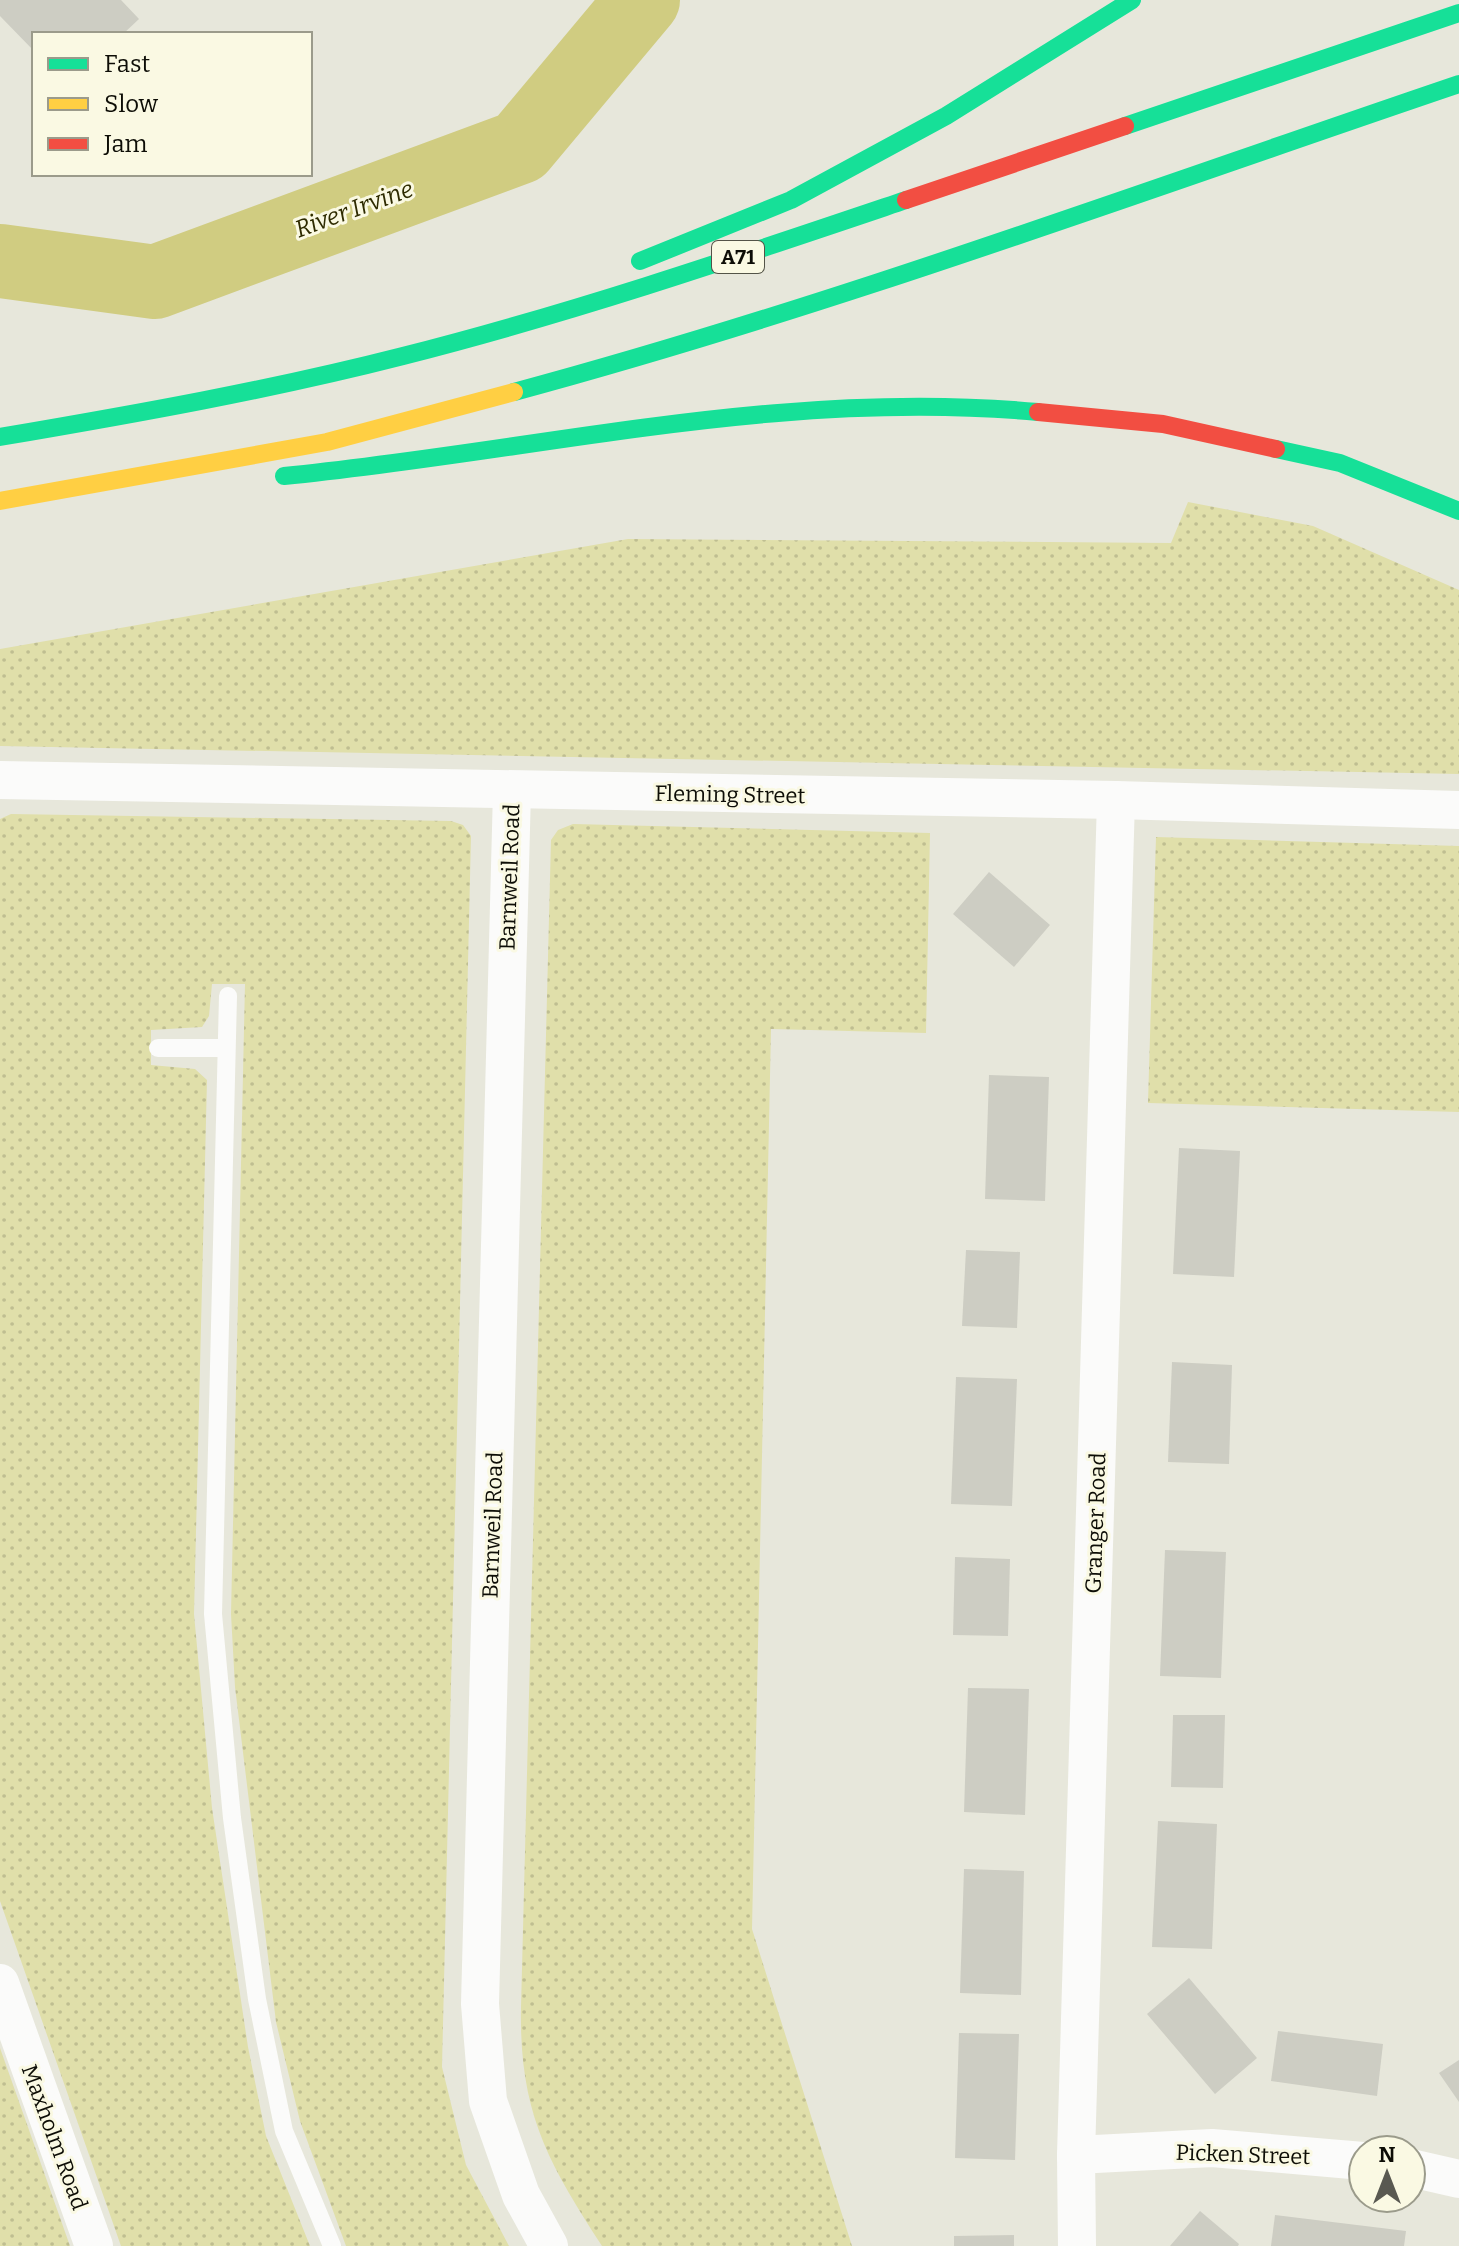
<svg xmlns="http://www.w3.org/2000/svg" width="1459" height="2246" font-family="Bitter,serif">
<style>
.grass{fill:url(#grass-dots)}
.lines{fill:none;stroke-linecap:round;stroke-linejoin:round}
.river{stroke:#d0cc81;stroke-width:74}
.building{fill:#cdcdc3}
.lane{stroke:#fbfbfa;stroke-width:18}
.street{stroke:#fbfbfa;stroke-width:38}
.fast{stroke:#16e098;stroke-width:18}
.slow{stroke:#ffcf43;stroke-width:18}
.jam{stroke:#f24e42;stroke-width:18}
.labels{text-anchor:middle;stroke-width:6;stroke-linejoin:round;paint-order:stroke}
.shield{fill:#faf9e3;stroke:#545448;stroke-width:2}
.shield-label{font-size:20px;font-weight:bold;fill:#0d0d06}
.street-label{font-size:22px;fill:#0d0d06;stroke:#faf9e3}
.water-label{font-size:24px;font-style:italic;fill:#2e2b00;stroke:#faf9e3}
</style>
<defs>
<pattern id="grass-dots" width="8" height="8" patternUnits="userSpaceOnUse" patternTransform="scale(2)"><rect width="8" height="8" fill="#e0dfaa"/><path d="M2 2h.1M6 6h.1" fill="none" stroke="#bfbe91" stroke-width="1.8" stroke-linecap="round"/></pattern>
</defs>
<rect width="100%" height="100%" fill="#e7e7db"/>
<!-- grass -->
<g class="grass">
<polygon points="1188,502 1313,526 1459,590 1459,774 0,746 0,649 628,539 1171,543"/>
<polygon points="11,814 451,821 463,825 471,836 442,2067 466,2165 509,2246 346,2246 300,2121 276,2022 235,1687 231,1614 245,984 212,984 209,1016 202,1027 151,1030 151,1065 195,1069 207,1080 194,1614 212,1808 248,2047 266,2136 310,2246 121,2246 0,1901 0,819"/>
<path d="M 573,824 L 930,833 L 926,1033 L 771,1029 L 752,1929 L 852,2246 L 602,2246 C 547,2161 519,2111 521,2007 L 551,840 L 558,830 Z"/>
<polygon points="1156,837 1459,846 1459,1112 1148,1103"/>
<polygon points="0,2048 70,2246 0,2246"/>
</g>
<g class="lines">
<!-- river -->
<polyline class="river" points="0,261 155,282 520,147 643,0"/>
</g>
<!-- building -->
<g class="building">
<polygon points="0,0 121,0 139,19 123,34 34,34 34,51 0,16"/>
<polygon points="989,872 1050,925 1014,967 953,914"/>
<polygon points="989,1075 1049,1077 1045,1201 985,1199"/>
<polygon points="1179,1148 1240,1151 1234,1277 1173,1274"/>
<polygon points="966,1250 1020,1252 1017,1328 962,1326"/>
<polygon points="1172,1362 1232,1365 1229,1464 1168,1462"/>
<polygon points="956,1377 1017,1379 1012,1506 951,1504"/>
<polygon points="1165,1550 1226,1552 1221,1678 1160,1676"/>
<polygon points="955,1557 1010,1559 1008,1636 953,1635"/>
<polygon points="968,1688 1029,1689 1025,1815 964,1812"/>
<polygon points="1173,1715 1225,1715 1223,1788 1171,1787"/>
<polygon points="1158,1821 1217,1824 1212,1949 1152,1947"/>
<polygon points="964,1869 1024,1871 1021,1995 960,1993"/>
<polygon points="1189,1978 1257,2058 1215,2094 1147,2014"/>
<polygon points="1278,2031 1383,2044 1377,2096 1271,2081"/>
<polygon points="959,2033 1019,2034 1015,2160 955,2158"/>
<polygon points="1459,2060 1459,2102 1439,2073"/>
<polygon points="1200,2211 1239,2244 1238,2246 1170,2246"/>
<polygon points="1275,2215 1406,2231 1404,2246 1271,2246"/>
<polygon points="1014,2235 1014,2246 954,2246 954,2236"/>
</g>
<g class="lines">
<!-- lane -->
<g class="lane">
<polyline points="228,996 213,1614 232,1818 257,1999 284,2131 332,2246"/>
<polyline points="158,1048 226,1048"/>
</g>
<!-- street -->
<g class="street">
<polyline points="0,780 1116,800 1459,810"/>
<polyline points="512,791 480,2004 488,2101 521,2195 549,2246"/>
<polyline points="0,1983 94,2246"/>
<polyline points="1076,2155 1212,2148 1363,2161"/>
<polyline points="1411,2168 1459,2179"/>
<polyline points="1077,2246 1076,2155 1116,800"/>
</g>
<!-- fast -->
<g class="fast">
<polyline points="1125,126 1459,13"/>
<polyline points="640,261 791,200 946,116 1132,0"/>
<path d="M 514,392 C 833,306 1146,190 1459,84"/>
<path d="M 0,437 C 135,414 270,390 403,356 C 573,313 740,256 906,200"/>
<polyline points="1276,449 1340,463 1459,511"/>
<path d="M 284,476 C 538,451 780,388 1038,412"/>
</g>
<!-- slow -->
<polyline class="slow" points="0,501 327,442 514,392"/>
<!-- jam -->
<g class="jam">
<polyline points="906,200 1125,126"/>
<polyline points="1038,412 1163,424 1276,449"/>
</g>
</g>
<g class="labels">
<!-- shield labels -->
<rect class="shield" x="712" y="241" width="52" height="32" rx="6"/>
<g class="shield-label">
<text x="738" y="264">A71</text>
</g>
<!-- street labels -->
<g class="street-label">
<text transform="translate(730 794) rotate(1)" y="8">Fleming Street</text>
<text transform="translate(509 877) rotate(-88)" y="8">Barnweil Road</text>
<text transform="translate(1095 1523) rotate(-88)" y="8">Granger Road</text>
<text transform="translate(492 1525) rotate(-88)" y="8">Barnweil Road</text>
<text transform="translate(55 2137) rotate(70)" y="8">Maxholm Road</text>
<text transform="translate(1243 2154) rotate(2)" y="8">Picken Street</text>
</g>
<!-- water labels -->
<g class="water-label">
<text transform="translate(354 209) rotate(-20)" y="8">River Irvine</text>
</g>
</g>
<!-- legend -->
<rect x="32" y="32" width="280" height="144" fill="#faf9e3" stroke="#9b9b8b" stroke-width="2"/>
<rect x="48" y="58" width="40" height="12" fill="#16e098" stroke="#9b9b8b" stroke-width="2"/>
<text x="104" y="72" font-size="24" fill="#0d0d06">Fast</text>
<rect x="48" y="98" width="40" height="12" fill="#ffcf43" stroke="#9b9b8b" stroke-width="2"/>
<text x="104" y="112" font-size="24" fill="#0d0d06">Slow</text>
<rect x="48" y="138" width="40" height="12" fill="#f24e42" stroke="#9b9b8b" stroke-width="2"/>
<text x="104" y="152" font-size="24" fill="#0d0d06">Jam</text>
<!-- north arrow -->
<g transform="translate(1387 2174)"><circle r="38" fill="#faf9e3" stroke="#9b9b8b" stroke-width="2"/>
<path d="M0-6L14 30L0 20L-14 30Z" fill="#595951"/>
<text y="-12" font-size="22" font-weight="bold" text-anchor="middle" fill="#0d0d06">N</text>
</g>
</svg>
